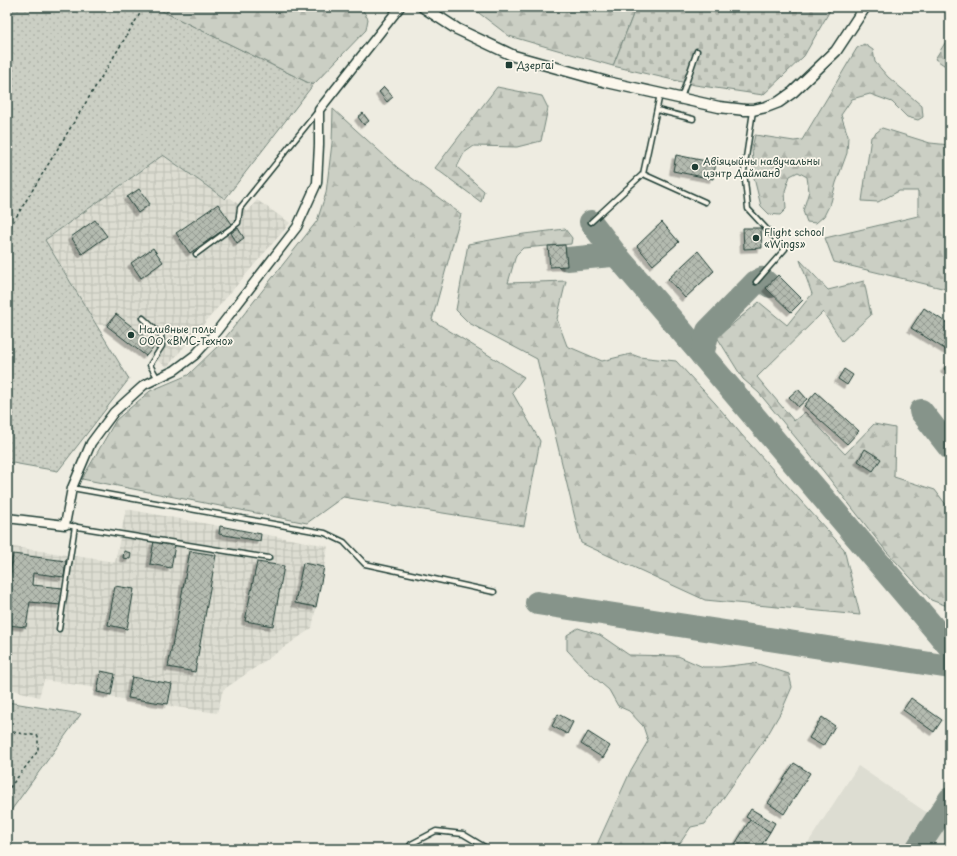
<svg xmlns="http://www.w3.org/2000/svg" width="957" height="856" font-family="'Playpen Sans',sans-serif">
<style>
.built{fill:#ddddd2}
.industrial{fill:url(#industrial-grid)}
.grass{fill:url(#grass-dots);stroke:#75867c}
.forest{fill:url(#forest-firs);stroke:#75867c}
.cemetery{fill:url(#cemetery-stones);stroke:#75867c}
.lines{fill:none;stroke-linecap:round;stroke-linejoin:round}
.taxiway{stroke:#86948a;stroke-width:24}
.building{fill:url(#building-cross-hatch);stroke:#1f3d34;filter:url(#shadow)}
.service-casing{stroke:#1f3d34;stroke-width:7}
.minor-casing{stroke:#1f3d34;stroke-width:11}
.tertiary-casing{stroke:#1f3d34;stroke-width:13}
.path{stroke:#1f3d34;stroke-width:1.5;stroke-dasharray:3 3;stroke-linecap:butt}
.service{stroke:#fbf7ec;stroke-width:4}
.minor{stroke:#fbf7ec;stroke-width:8}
.tertiary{stroke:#fbf7ec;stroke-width:10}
.poi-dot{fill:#1f3d34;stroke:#fbf7ec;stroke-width:1.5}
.labels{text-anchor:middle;stroke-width:3.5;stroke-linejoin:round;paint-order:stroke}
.poi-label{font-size:10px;fill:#1f3d34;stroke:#fbf7ec;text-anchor:start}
</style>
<defs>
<pattern id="industrial-grid" width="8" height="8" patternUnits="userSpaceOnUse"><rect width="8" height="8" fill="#ddddd2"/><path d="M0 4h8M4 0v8" fill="none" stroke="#bdbfb5"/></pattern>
<pattern id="grass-dots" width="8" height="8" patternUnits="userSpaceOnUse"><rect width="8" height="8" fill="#cbcfc4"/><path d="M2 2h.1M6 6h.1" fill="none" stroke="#aeb3a9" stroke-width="1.8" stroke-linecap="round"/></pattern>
<pattern id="forest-firs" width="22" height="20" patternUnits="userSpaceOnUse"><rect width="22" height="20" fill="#cbcfc4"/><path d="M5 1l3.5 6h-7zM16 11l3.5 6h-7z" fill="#aeb3a9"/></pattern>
<pattern id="cemetery-stones" width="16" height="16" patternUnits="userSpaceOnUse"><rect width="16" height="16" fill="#cbcfc4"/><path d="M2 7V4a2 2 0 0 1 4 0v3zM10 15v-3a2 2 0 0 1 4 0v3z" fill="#aeb3a9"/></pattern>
<pattern id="building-cross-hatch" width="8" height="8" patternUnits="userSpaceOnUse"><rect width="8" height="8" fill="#b4bbb0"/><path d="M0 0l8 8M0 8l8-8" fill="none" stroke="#929990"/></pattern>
<filter id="shadow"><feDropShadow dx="-3.5" dy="3.5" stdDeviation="0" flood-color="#0004"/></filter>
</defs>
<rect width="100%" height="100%" fill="#eeece1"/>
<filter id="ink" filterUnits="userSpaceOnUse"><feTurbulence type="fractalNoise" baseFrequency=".025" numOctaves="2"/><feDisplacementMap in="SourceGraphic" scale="8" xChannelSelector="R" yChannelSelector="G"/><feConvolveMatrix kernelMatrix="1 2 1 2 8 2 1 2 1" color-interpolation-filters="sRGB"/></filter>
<g filter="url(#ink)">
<!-- built -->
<polygon class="built" points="858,766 948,827 950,825 950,849 804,849"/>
<!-- industrial -->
<g class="industrial">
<polygon points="163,155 225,199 231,198 247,212 257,200 290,223 167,367 148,354 146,356 107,326 96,324 45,240"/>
<polygon points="126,509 328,546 312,628 223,690 217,713 95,695 96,688 44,680 39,697 7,688 7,546 115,562"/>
</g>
<!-- grass -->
<g class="grass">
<polygon points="7,7 154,7 313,85 225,199 163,155 45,240 129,379 58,471 7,462"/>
<polygon points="7,702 81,714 7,816"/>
</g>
<!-- forest -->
<g class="forest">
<polygon points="169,7 361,7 368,19 366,30 313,85 166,13"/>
<polygon points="471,7 636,7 613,66 509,36"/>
<polygon points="950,35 950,69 935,59"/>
<polygon points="864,44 873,50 875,62 888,77 922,106 923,117 918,120 907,117 892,102 870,94 852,99 841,115 848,136 847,153 836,183 831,202 824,216 816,223 807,222 803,211 809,191 807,177 798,172 790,176 785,191 786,209 780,215 769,214 761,206 754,178 752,148 755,135 794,141 802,140 857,48"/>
<polygon points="497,87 542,96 548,108 541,141 517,147 474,146 464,153 457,167 484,191 481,202 435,168"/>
<polygon points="333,109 398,168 461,214 432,320 524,377 512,392 540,441 524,526 343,497 307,523 82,479 116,420 150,391 188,375 222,342 317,221 326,193 332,143"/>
<polygon points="882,128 930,143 950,145 950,292 946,289 834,262 825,238 918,216 918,191 899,191 878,202 862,201 871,137"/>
<polygon points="565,229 572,238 571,244 523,248 516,255 508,283 566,281 557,319 567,346 602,361 631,354 639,357 676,361 715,403 741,434 844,549 860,615 705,600 581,543 537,359 469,323 456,310 468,244 524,234"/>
<polygon points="800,260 828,290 864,281 871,315 842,341 823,312 757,377 794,421 805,412 845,454 874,424 895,428 894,477 935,490 950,510 950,607 931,600 886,551 824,472 759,393 743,379 717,337 759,302 787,325 812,294"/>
<polygon points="578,628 600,635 629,655 678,656 703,667 720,667 755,663 789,674 792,687 782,710 767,736 705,824 691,827 676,849 595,849 631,770 648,741 643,726 629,711 618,706 609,690 587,671 567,650 567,635"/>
</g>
<!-- cemetery -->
<polygon class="cemetery" points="636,7 832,7 804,56 763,95 695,85 613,66"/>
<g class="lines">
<!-- taxiway -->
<g class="taxiway">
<polyline points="591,222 617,256 702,355 950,647"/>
<polyline points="567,259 612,255 617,256"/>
<polyline points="702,355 708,331 756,282 762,279 770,286"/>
<polyline points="921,411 950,448"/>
<polyline points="537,603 950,667"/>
<polyline points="917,849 950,799"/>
</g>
</g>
<!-- building -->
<g class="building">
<polygon points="384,87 393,97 387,102 379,92"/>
<polygon points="363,113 369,121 364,125 358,117"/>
<polygon points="676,155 716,163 713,179 673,171"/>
<polygon points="139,189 150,204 138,213 127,197"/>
<polygon points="218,204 232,224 190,253 176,233"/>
<polygon points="95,220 107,236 82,254 71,237"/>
<polygon points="662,222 679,242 653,265 637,246"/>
<polygon points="238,228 244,238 237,243 231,233"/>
<polygon points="743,228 761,228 762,248 744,249"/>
<polygon points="565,245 567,266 550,267 548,246"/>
<polygon points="153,248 163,262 141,278 131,263"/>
<polygon points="698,251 714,271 685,298 668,279"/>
<polygon points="778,275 803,300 791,312 766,288"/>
<polygon points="924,308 950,325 950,349 948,351 911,328"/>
<polygon points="116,314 155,345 146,356 107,326"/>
<polygon points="950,359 950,372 944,369"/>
<polygon points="844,369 853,375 847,385 838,379"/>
<polygon points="798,389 807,399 798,407 789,397"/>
<polygon points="816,392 859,431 847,444 804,406"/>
<polygon points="865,449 881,459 873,471 858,461"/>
<polygon points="220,526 261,534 260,541 219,534"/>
<polygon points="154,541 175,545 171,568 150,564"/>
<polygon points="124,551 131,553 130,559 123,558"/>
<polygon points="190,551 216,555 195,672 168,667"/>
<polygon points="13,554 66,561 64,577 33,573 32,585 63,588 61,605 30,602 26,627 7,625 7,601"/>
<polygon points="257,562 284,566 273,626 245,621"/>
<polygon points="303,563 324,567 316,607 295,603"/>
<polygon points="115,586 134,589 127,629 108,625"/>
<polygon points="101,671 115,674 111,695 97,692"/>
<polygon points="132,677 172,684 168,704 128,698"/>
<polygon points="911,698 942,720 934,732 903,710"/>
<polygon points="558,714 573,722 567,734 552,726"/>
<polygon points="822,717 835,726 823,746 809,738"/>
<polygon points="588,732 610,746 603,758 581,744"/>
<polygon points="794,763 810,773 784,814 768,803"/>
<polygon points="751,809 775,823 770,832 746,817"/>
<polygon points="750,820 770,832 759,849 732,849"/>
</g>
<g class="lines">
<defs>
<g id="service">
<polyline points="681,98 697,51"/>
<polyline points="657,110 693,119"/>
<polyline points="753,111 744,171 748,209 785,249 756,282"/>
<polyline points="643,174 705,202"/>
<polyline points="591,222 643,174 660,94"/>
<polyline points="196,254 238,223 240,208 318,111"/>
<polyline points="143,318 161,335 162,346 150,365 158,379"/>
<polyline points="72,488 325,533 344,542 365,564 494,592"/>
<polyline points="65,525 269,558"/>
<polyline points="59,629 75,526"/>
<polyline points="408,849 411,844 436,831 463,834 488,849"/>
</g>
<polyline id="minor" points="7,518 65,525 72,488 91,443 114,412 144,385 175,370 195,355 216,332 297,227 317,183 319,145 319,110 400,7"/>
<polyline id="tertiary" points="423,7 457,29 514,56 607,82 719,107 745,110 753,110 766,107 779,102 793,92 836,51 865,7"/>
</defs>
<!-- service casing -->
<use href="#service" class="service-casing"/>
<!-- minor casing -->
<use href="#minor" class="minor-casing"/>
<!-- tertiary casing -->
<use href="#tertiary" class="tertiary-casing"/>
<!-- path -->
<g class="path">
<polyline points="7,232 144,7"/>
<polyline points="7,731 38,736 38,751 7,791"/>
</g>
<!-- service -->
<use href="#service" class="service"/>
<!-- minor -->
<use href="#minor" class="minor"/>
<!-- tertiary -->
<use href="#tertiary" class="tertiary"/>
</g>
</g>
<!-- markers -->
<g class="poi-dot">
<rect x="505" y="61" width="8" height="8" rx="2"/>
<circle cx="695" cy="167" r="4"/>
<circle cx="756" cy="238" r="4"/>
<circle cx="131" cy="335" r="4"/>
</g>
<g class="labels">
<!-- poi labels -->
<g class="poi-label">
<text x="517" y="69">Дзергаі</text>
<text x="703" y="165">Авіяцыйны навучальны<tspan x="703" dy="12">цэнтр Дайманд</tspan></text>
<text x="764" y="236">Flight school<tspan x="764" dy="12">«Wings»</tspan></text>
<text x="139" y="333">Наливные полы<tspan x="139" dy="12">ООО «ВМС-Техно»</tspan></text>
</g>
</g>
<!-- margin -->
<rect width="957" height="856" fill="none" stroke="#fbf7ec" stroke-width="24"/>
<rect x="12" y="12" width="933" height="832" fill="none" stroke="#1f3d34" stroke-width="1.5" filter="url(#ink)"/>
</svg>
